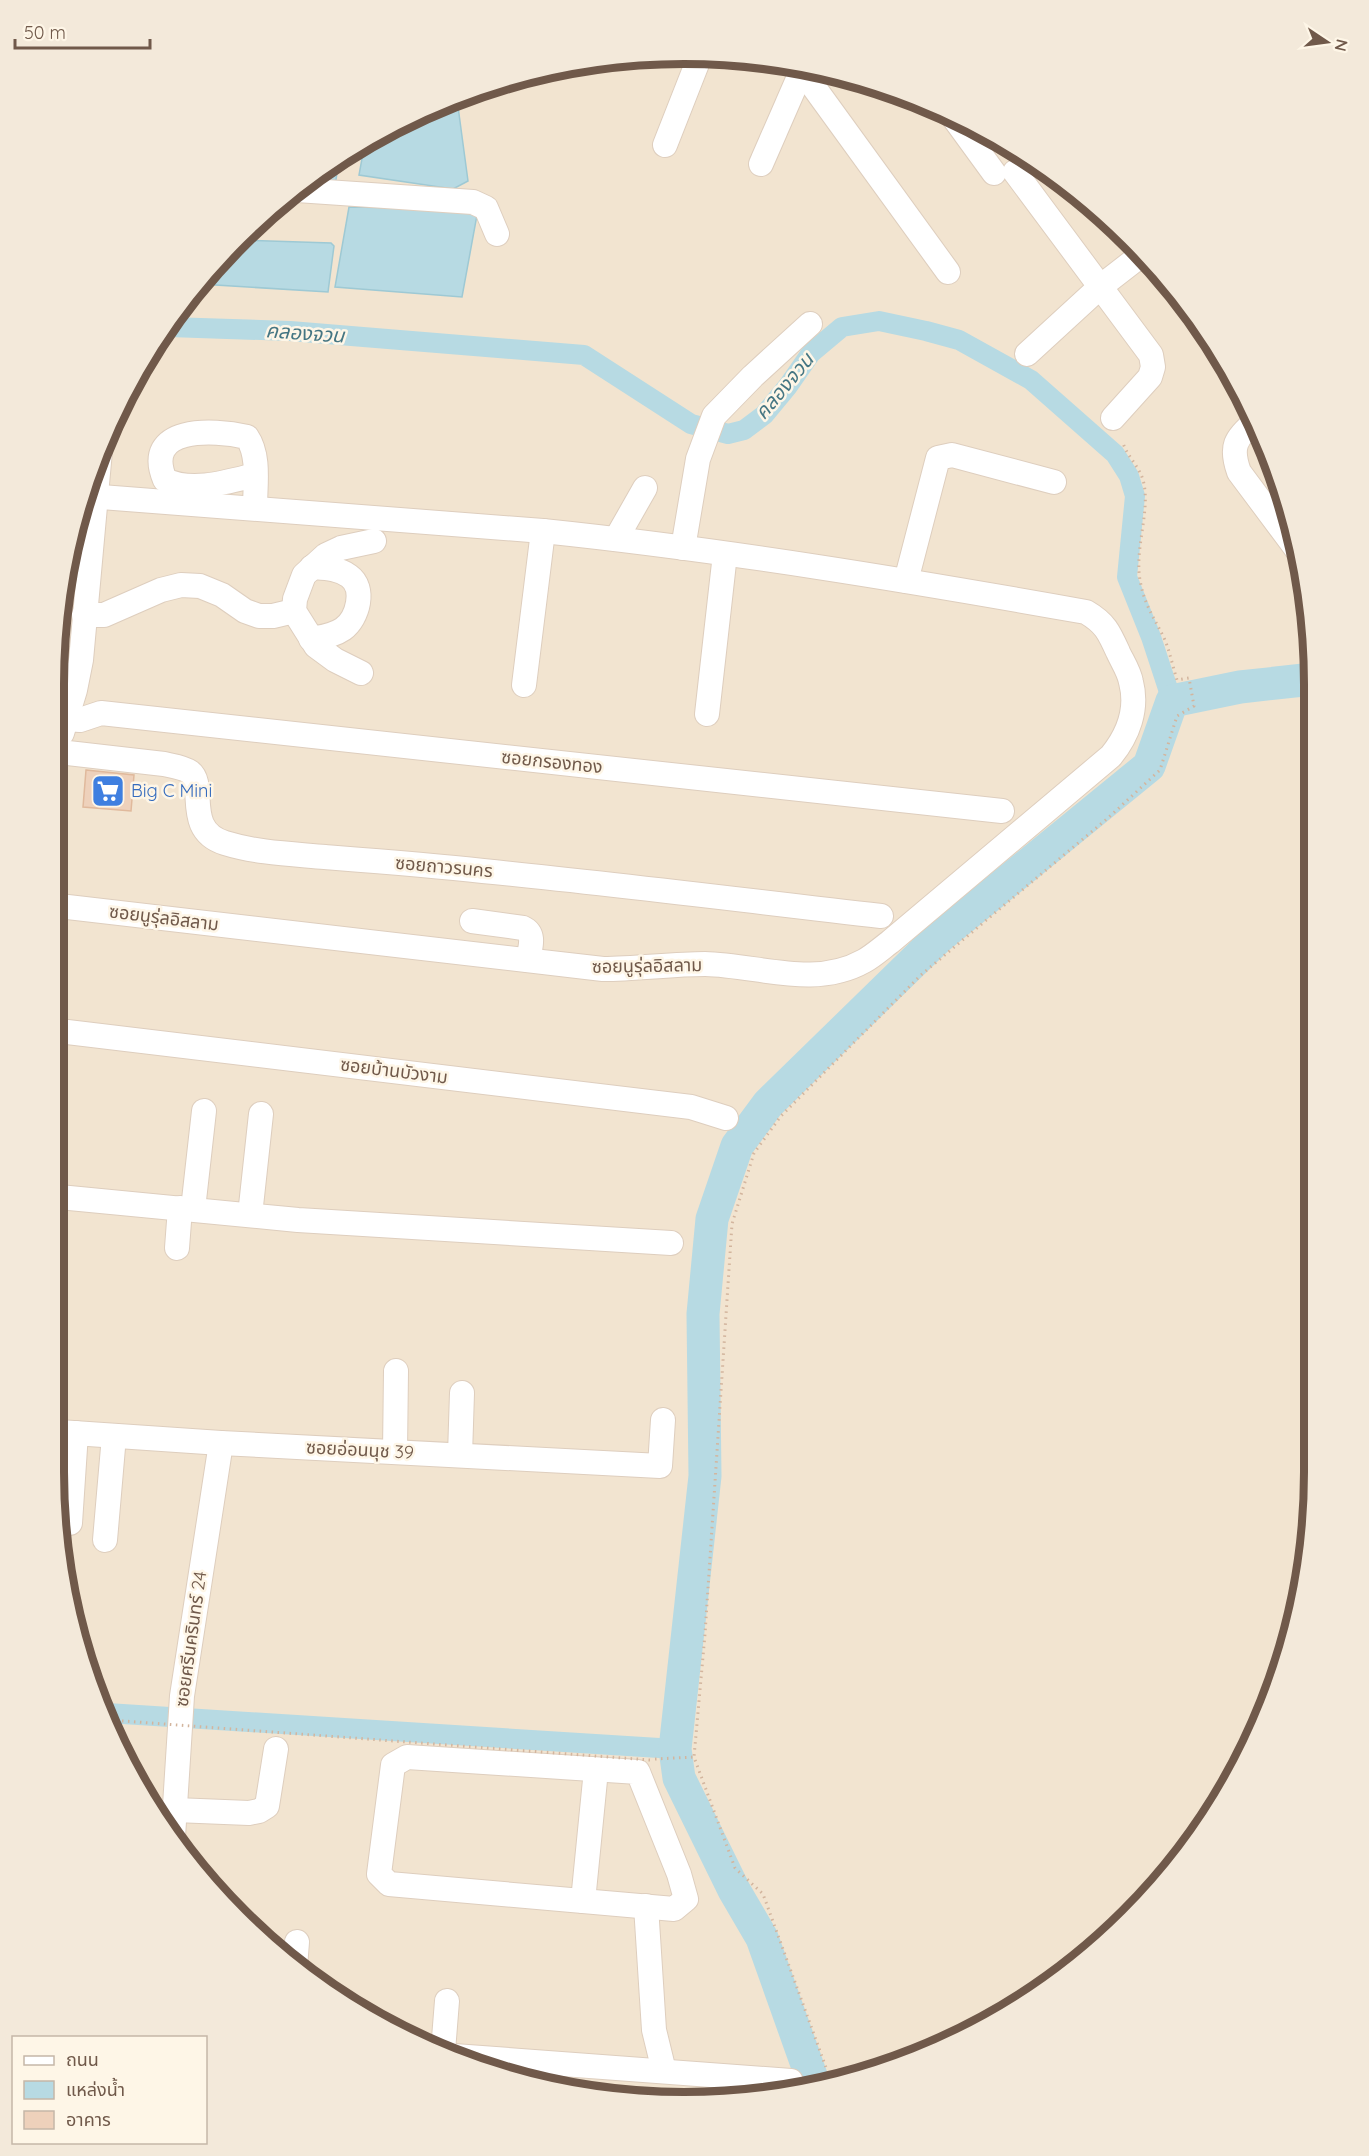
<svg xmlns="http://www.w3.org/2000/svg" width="1369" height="2156" font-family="Quicksand,'Noto Sans Thai',sans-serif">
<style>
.residential{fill:#f2e4d0}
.water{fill:#b7dae3;stroke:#9ec9d4;stroke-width:1.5}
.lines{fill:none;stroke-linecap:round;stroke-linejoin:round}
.canal{stroke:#b7dae3;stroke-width:20}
.river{stroke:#b7dae3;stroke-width:33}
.building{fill:#eed1bb;stroke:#e0b99c;stroke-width:1.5}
.minor-casing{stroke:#decebe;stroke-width:26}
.path{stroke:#d3b59e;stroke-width:3;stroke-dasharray:1.5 4.5;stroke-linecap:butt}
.minor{stroke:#fff;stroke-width:24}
.path-bridge{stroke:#d3b59e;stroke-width:3;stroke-dasharray:1.5 4.5;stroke-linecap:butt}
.labels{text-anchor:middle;stroke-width:5;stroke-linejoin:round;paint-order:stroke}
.street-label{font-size:18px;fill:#70594a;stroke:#fef6e7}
.shop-label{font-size:18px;fill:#366cbe;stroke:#fef6e7;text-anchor:start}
.water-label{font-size:20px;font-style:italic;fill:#457683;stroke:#fef6e7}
.rim{fill:none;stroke:#70594a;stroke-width:8}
</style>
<rect width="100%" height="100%" fill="#fbf2e1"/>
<!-- residential -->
<polygon class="residential" points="726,55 848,76 964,119 1069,185 1184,300 1250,405 1293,521 1314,643 1310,1553 1267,1712 1184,1856 1130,1918 1035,1996 963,2037 848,2080 766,2097 644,2101 482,2068 370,2018 301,1972 238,1917 160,1822 87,1674 59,1554 59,603 102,443 185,300 269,210 370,138 482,87 603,59"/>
<!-- water -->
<g class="water">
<polygon points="457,99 468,181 453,189 359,175 365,142"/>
<polygon points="339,160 335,186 307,183"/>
<polygon points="349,207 473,209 477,215 462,297 335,287"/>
<polygon points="241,240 331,243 334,246 328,292 200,284"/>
</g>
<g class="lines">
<!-- canal -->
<g class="canal">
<polyline points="169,327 290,331 584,355 691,424 728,434 744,430 764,415 788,386 811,353 842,327 879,321 926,331 959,340 1031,380 1115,454 1129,476 1135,496 1127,577 1151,637 1172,701"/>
<polyline points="107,1713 675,1749"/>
</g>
<!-- river -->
<polyline class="river" points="815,2087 762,1938 734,1890 679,1778 675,1749 705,1476 703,1314 712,1219 737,1146 768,1104 938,938 1149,766 1172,701 1240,687 1313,679"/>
</g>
<!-- building -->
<g class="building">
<polygon points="59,645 72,647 70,660 59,659"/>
<polygon points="86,770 134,775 131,811 83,807"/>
</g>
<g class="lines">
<defs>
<g id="minor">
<polyline points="800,68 948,272"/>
<polyline points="951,114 994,173"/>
<polyline points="665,145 700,56"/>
<polyline points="761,164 802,70"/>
<polyline points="1015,172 1151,355 1153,367 1150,377 1113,418"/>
<polyline points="297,190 473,202 486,208 497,234"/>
<polyline points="1027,354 1100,287 1140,256"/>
<path d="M 1256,421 C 1235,438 1230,447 1239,472 L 1298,551"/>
<path d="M 255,475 C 227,482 192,493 165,480 C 142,426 213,429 247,437 C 260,456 255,485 255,508"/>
<polyline points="616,539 645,488"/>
<polyline points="683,548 698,459 714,416 753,376 810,324"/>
<polyline points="906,581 938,458 952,455 1054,482"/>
<polyline points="84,615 104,615 161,590 181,585 200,586 222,595 245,611 259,616 273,616 294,611"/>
<path d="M 311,639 C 322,637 333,636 343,629 C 358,618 366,588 349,576 C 338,568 324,568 312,567"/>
<polyline points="361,673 335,660 316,646 294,611 295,599 304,575 326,555 341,548 374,541"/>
<polyline points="524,685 543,531"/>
<polyline points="707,714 725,554"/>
<polyline points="66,719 80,720 101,713 1002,811"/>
<polyline points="62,733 75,690 81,660 100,451"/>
<path d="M 59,752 L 164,764 C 173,766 183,767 190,772 C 207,785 183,830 225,843 C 257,853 292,854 325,857 C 377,861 430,865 483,871 C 616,884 749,901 881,916"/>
<path d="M 59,906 L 603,969 C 637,969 671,964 705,964 C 758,965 814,989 864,961 C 873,956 882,948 890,942 L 1111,756 C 1128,735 1138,709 1131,682 C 1129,671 1122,661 1118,652 C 1109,632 1105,623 1086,612 C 906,580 725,550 543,531 L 88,496"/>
<path d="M 472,921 L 523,928 C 536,934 530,948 528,960"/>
<polyline points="59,1031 691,1107 726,1118"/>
<polyline points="59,1197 298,1220 671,1243"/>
<polyline points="193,1209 204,1111"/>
<polyline points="250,1215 261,1114"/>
<polyline points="177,1248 180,1208"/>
<polyline points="59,1432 221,1443 660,1466 663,1420"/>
<polyline points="395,1452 396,1371"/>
<polyline points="460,1455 462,1393"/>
<polyline points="70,1523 76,1433"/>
<polyline points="105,1540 114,1436"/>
<polygon points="407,1757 638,1772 679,1874 686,1899 674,1909 389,1884 379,1874 393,1765"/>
<polyline points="175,1810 249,1813 259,1811 267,1806 276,1749"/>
<polyline points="173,1837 182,1696 221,1443"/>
<polyline points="583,1901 596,1770"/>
<polyline points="646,1906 654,2030 664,2071"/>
<polyline points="295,1967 297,1942"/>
<polyline points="443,2051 447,2001"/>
<polyline points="454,2056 791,2081"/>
</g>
</defs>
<!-- minor casing -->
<use href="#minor" class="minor-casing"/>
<!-- path -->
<g class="path">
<polyline points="655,1759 694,1757"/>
<path d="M 832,2084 L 763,1894 L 735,1868 L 694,1757 L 705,1634 L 732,1224 L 754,1153 L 781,1116 L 921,975 L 1108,818 L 1160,770 L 1177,716 L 1194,706 L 1189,678 L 1177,680 C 1173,667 1170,653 1165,640 C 1156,621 1145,606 1141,585 C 1133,552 1150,515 1144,484 C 1141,468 1128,458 1123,443"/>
</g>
<!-- minor -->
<use href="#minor" class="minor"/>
<!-- path-bridge -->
<polyline class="path-bridge" points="110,1720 650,1760"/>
</g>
<!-- icons -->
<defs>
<symbol id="supermarket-square" viewBox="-11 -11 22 22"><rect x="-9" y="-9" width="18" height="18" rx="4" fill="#3f7fe0" stroke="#fef6e7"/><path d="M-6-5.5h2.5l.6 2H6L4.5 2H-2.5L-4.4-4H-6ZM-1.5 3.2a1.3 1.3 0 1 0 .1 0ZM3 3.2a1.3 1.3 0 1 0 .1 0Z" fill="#fff"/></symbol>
</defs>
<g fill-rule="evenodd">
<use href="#supermarket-square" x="89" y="772" width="38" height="38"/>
</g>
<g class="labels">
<!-- street labels -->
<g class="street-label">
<text transform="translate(552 762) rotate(6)" y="6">ซอยกรองทอง</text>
<text transform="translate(444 867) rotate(5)" y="6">ซอยถาวรนคร</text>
<text transform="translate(164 918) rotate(7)" y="6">ซอยนูรุ่ลอิสลาม</text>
<text transform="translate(647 966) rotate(-1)" y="6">ซอยนูรุ่ลอิสลาม</text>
<text transform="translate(394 1071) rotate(7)" y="6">ซอยบ้านบัวงาม</text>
<text transform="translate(360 1450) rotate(3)" y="6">ซอยอ่อนนุช 39</text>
<text transform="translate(191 1639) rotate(-82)" y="6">ซอยศรีนครินทร์ 24</text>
</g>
<!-- shop labels -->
<g class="shop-label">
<text x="131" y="797">Big C Mini</text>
</g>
<!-- water labels -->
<g class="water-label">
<text transform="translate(305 333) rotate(4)" y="7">คลองจวน</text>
<text transform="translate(784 386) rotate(-50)" y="7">คลองจวน</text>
</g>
</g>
<!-- crop -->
<path d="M0 0H1369V2156H0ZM684 64H684A620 620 0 0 1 1304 684V1472A620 620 0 0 1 684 2092H684A620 620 0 0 1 64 1472V684A620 620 0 0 1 684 64Z" fill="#f3e9da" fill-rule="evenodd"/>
<path class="rim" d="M684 64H684A620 620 0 0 1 1304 684V1472A620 620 0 0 1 684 2092H684A620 620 0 0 1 64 1472V684A620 620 0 0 1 684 64Z"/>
<!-- legend -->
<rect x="12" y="2036" width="195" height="108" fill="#fef6e7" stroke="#c5b7a8" stroke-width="1.5"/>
<rect x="24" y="2056" width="30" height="9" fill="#ffffff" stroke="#c5b7a8" stroke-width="1.5"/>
<text x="66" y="2066" font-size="18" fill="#70594a">ถนน</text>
<rect x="24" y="2081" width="30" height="18" fill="#b7dae3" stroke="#c5b7a8" stroke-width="1.5"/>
<text x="66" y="2096" font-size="18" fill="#70594a">แหล่งน้ำ</text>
<rect x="24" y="2111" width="30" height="18" fill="#eed1bb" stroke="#c5b7a8" stroke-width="1.5"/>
<text x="66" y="2126" font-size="18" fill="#70594a">อาคาร</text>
<!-- north arrow -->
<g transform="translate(1327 42) rotate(103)" stroke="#fef6e7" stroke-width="4.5" paint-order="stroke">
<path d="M0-4.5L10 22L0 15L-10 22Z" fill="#70594a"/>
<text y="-9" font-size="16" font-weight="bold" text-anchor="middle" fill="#70594a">N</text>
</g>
<!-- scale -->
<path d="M15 39v9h135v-9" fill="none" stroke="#70594a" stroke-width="3"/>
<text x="24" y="39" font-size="18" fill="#70594a" stroke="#fef6e7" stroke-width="4.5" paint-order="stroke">50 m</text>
</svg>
